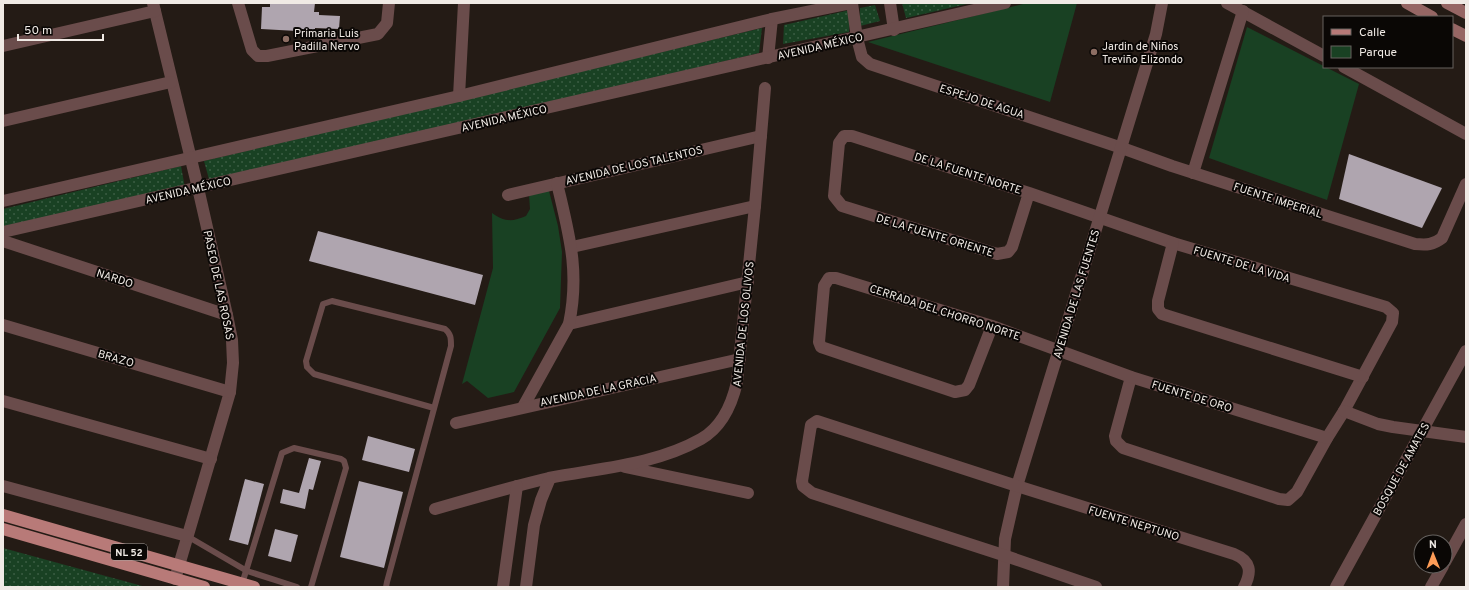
<svg xmlns="http://www.w3.org/2000/svg" width="1469" height="590" font-family="Overpass,sans-serif">
<style>
.grass{fill:url(#grass-dots)}
.green{fill:#194123}
.building{fill:#afa5af}
.lines{fill:none;stroke-linecap:round;stroke-linejoin:round}
.lane{stroke:#6a4c4b;stroke-width:6}
.street{stroke:#6a4c4b;stroke-width:12}
.secondary{stroke:#966664;stroke-width:12}
.primary{stroke:#b87a78;stroke-width:12}
.education-dot{fill:#8d6e63;stroke:#0a0705;stroke-width:1.5}
.labels{text-anchor:middle;stroke-width:4;stroke-linejoin:round;paint-order:stroke}
.shield{fill:#0a0705;stroke:#aba6a2;stroke-width:1}
.shield-label{font-size:10px;font-weight:bold;fill:#f0eae5}
.poi-label{font-size:11px;fill:#f0eae5;stroke:#0a0705;text-anchor:start}
.street-label{font-size:11px;fill:#f0eae5;stroke:#0a0705}
</style>
<defs>
<pattern id="grass-dots" width="8" height="8" patternUnits="userSpaceOnUse"><rect width="8" height="8" fill="#194123"/><path d="M2 2h.1M6 6h.1" fill="none" stroke="#3b5d43" stroke-width="1.8" stroke-linecap="round"/></pattern>
</defs>
<rect width="100%" height="100%" fill="#241b15"/>
<!-- grass -->
<g class="grass">
<polygon points="902,3 971,3 906,18"/>
<polygon points="875,5 880,21 860,26 860,8"/>
<polygon points="850,10 849,32 783,44 784,25"/>
<polygon points="762,28 759,53 210,183 204,161"/>
<polygon points="181,166 185,188 3,230 3,209"/>
<polygon points="3,548 146,587 3,587"/>
</g>
<!-- green -->
<g class="green">
<polygon points="1027,3 1077,3 1050,102 868,42"/>
<polygon points="1247,27 1359,84 1327,200 1209,158"/>
<path d="M 548,187 L 558,226 L 562,252 L 560,308 L 514,392 L 488,398 L 467,381 L 462,384 L 493,268 L 492,213 C 505,222 512,222 526,216 L 530,209 L 529,195 Z"/>
</g>
<!-- building -->
<g class="building">
<polygon points="270,3 315,3 314,12 319,12 319,15 340,16 339,29 315,28 315,32 261,29 262,7 270,7"/>
<polygon points="1349,154 1442,188 1422,228 1339,199"/>
<polygon points="318,231 483,275 475,305 309,261"/>
<polygon points="368,436 415,449 409,472 362,460"/>
<polygon points="309,458 321,461 313,490 309,489 305,509 280,503 283,489 299,493"/>
<polygon points="245,479 264,484 248,545 229,540"/>
<polygon points="359,481 403,492 384,568 340,557"/>
<polygon points="275,529 298,535 291,562 268,556"/>
</g>
<g class="lines">
<!-- lane -->
<g class="lane">
<polyline points="187,536 247,571 297,587"/>
<polyline points="242,584 282,453 294,448 341,459 344,461 346,468 311,587"/>
<path d="M 386,587 L 387,582 L 451,346 C 451,338 451,334 445,329 L 332,301 L 323,304 L 306,361 L 307,367 L 314,374 L 434,408"/>
</g>
<!-- street -->
<g class="street">
<polyline points="153,3 198,188 227,315 232,340 233,363 230,392 175,579"/>
<polyline points="238,3 252,50 258,56 267,56 378,34 387,23 389,3"/>
<path d="M 852,3 L 857,38 L 862,57 L 870,64 L 1122,148 L 1172,166 L 1415,244 C 1427,245 1433,245 1442,238 L 1466,184"/>
<polyline points="890,3 894,30"/>
<polyline points="1227,3 1324,56"/>
<polyline points="3,46 155,11"/>
<polyline points="768,58 772,19"/>
<polyline points="1344,67 1466,134"/>
<polyline points="459,96 464,3"/>
<polyline points="3,121 171,82"/>
<polyline points="1193,173 1243,11"/>
<polyline points="1029,193 1012,247 1008,252 997,254 842,206 834,196 839,143 844,136 852,136 1029,193 1173,243 1386,307 1393,313 1392,322 1344,411 1327,438 1297,492 1288,500 1279,499 1123,448 1116,441 1115,436 1131,377"/>
<polyline points="508,195 761,136"/>
<polyline points="3,201 459,96 772,19 851,3"/>
<polyline points="3,232 1005,3"/>
<polyline points="3,241 227,315"/>
<polyline points="1173,243 1158,301 1158,309 1162,314 1363,377"/>
<polyline points="572,247 755,206"/>
<polyline points="569,324 748,282"/>
<polyline points="3,325 230,392"/>
<polyline points="992,326 969,385 965,390 955,392 821,347 819,342 824,286 829,278 836,278 992,326 1131,377 1327,438"/>
<polyline points="3,401 211,459"/>
<path d="M 523,407 L 569,324 C 580,270 569,235 557,183"/>
<polyline points="1344,411 1378,424 1393,427 1466,437"/>
<polyline points="456,423 740,359"/>
<polyline points="625,467 748,493"/>
<polyline points="3,486 187,536"/>
<path d="M 435,509 C 473,498 511,487 549,478 C 600,468 655,465 701,439 C 722,427 732,404 737,382 L 755,206 L 765,88"/>
<polyline points="1445,562 1466,524"/>
<polyline points="503,587 517,486"/>
<polyline points="526,587 534,525 541,500 550,478"/>
<polyline points="1003,587 1005,539 1017,486 1156,34 1162,3"/>
<path d="M 1096,587 L 1003,555 L 812,493 L 803,486 L 802,481 L 811,425 L 817,421 L 1017,486 L 1234,554 C 1251,561 1252,572 1244,587"/>
<polyline points="1336,587 1466,351"/>
<polyline points="1431,587 1443,566"/>
</g>
<!-- secondary -->
<g class="secondary">
<polyline points="1407,3 1432,17"/>
<polyline points="1447,3 1466,13"/>
<polyline points="1452,29 1466,36"/>
</g>
<!-- primary -->
<g class="primary">
<polyline points="3,515 254,587"/>
<polyline points="3,529 204,587"/>
</g>
</g>
<!-- markers -->
<g class="education-dot">
<circle cx="286" cy="39" r="4"/>
<circle cx="1094" cy="52" r="4"/>
</g>
<g class="labels">
<!-- shield labels -->
<rect class="shield" x="111" y="544" width="36" height="16" rx="3"/>
<g class="shield-label">
<text x="129" y="556">NL 52</text>
</g>
<!-- poi labels -->
<g class="poi-label">
<text x="294" y="37">Primaria Luis<tspan x="294" dy="13">Padilla Nervo</tspan></text>
<text x="1102" y="50">Jardin de Niños<tspan x="1102" dy="13">Treviño Elizondo</tspan></text>
</g>
<!-- street labels -->
<g class="street-label">
<text transform="translate(820 46) rotate(-13)" y="4">AVENIDA MÉXICO</text>
<text transform="translate(982 101) rotate(18)" y="4">ESPEJO DE AGUA</text>
<text transform="translate(504 118) rotate(-13)" y="4">AVENIDA MÉXICO</text>
<text transform="translate(634 165) rotate(-13)" y="4">AVENIDA DE LOS TALENTOS</text>
<text transform="translate(968 173) rotate(18)" y="4">DE LA FUENTE NORTE</text>
<text transform="translate(188 190) rotate(-13)" y="4">AVENIDA MÉXICO</text>
<text transform="translate(1278 200) rotate(18)" y="4">FUENTE IMPERIAL</text>
<text transform="translate(935 235) rotate(17)" y="4">DE LA FUENTE ORIENTE</text>
<text transform="translate(1242 264) rotate(17)" y="4">FUENTE DE LA VIDA</text>
<text transform="translate(115 278) rotate(18)" y="4">NARDO</text>
<text transform="translate(219 285) rotate(78)" y="4">PASEO DE LAS ROSAS</text>
<text transform="translate(1076 294) rotate(-73)" y="4">AVENIDA DE LAS FUENTES</text>
<text transform="translate(945 312) rotate(18)" y="4">CERRADA DEL CHORRO NORTE</text>
<text transform="translate(743 324) rotate(-84)" y="4">AVENIDA DE LOS OLIVOS</text>
<text transform="translate(116 358) rotate(16)" y="4">BRAZO</text>
<text transform="translate(598 390) rotate(-12)" y="4">AVENIDA DE LA GRACIA</text>
<text transform="translate(1192 396) rotate(17)" y="4">FUENTE DE ORO</text>
<text transform="translate(1401 469) rotate(-61)" y="4">BOSQUE DE AMATES</text>
<text transform="translate(1134 523) rotate(17)" y="4">FUENTE NEPTUNO</text>
</g>
</g>
<!-- border -->
<rect width="1469" height="590" fill="none" stroke="#f0eae5" stroke-width="8"/>
<!-- legend -->
<rect x="1323" y="16" width="130" height="52" fill="#0a0705" stroke="#66625f"/>
<rect x="1331" y="29" width="20" height="6" fill="#b87a78" stroke="#66625f"/>
<text x="1359" y="36" font-size="12" fill="#f0eae5">Calle</text>
<rect x="1331" y="46" width="20" height="12" fill="#194123" stroke="#66625f"/>
<text x="1359" y="56" font-size="12" fill="#f0eae5">Parque</text>
<!-- north arrow -->
<g transform="translate(1433 554) rotate(359)"><circle r="19" fill="#0a0705" stroke="#66625f"/>
<path d="M0-3L7 15L0 10L-7 15Z" fill="#fe9c57"/>
<text y="-6" font-size="11" font-weight="bold" text-anchor="middle" fill="#f0eae5">N</text>
</g>
<!-- scale -->
<path d="M18 34v6h85v-6" fill="none" stroke="#f0eae5" stroke-width="2"/>
<text x="24" y="34" font-size="12" fill="#f0eae5" stroke="#0a0705" stroke-width="3" paint-order="stroke">50 m</text>
</svg>
